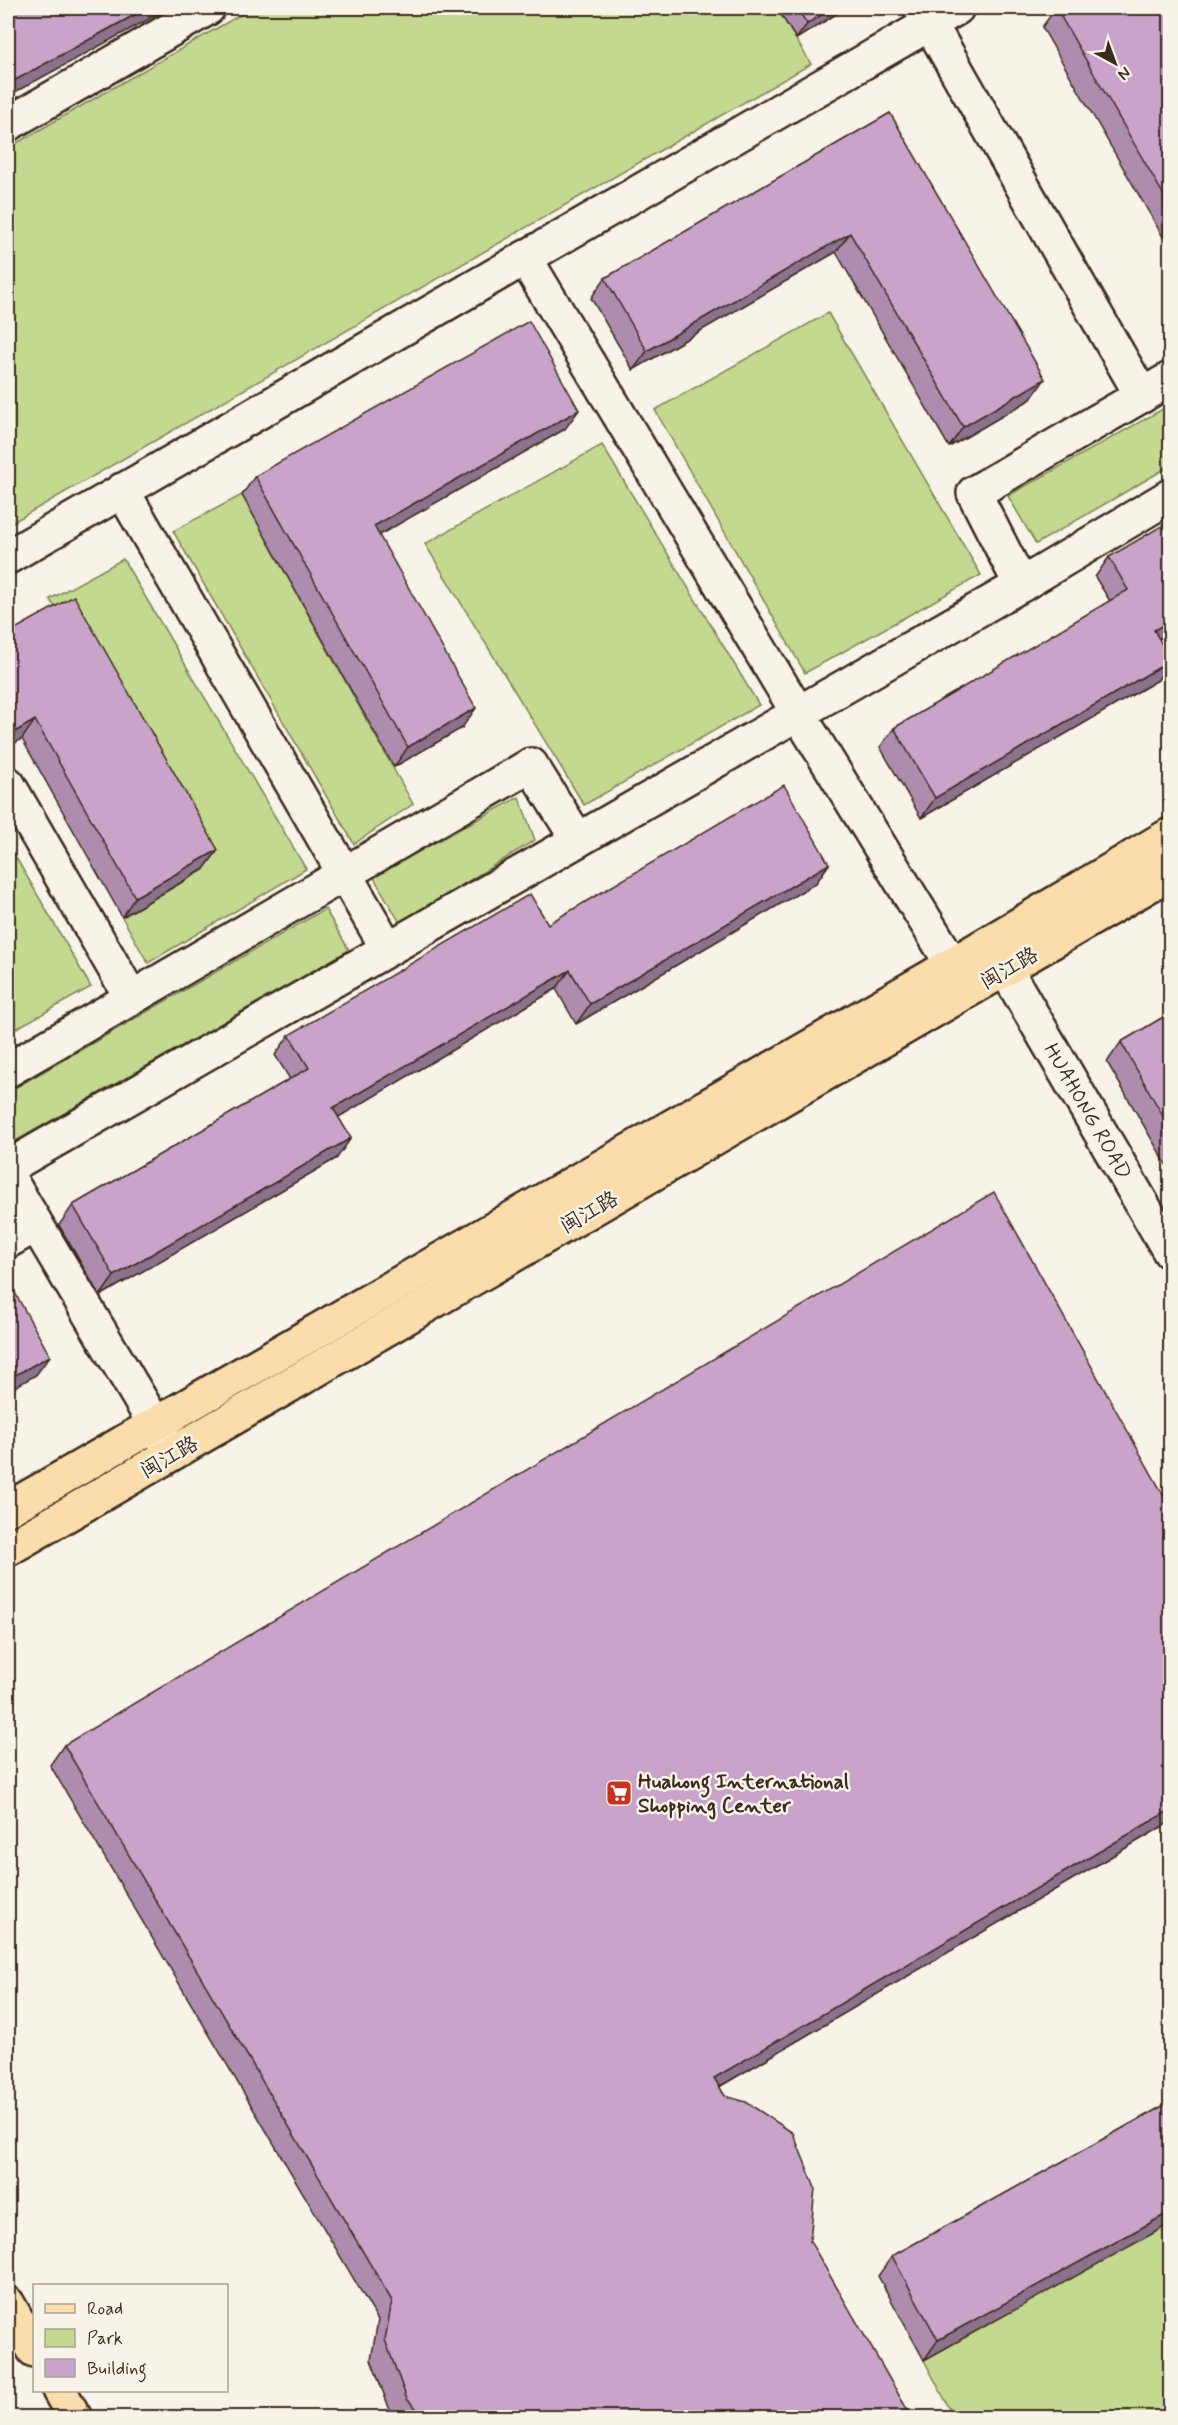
<svg xmlns="http://www.w3.org/2000/svg" width="1178" height="2425" font-family="Mynerve,'LXGW WenKai TC',sans-serif">
<style>
.green{fill:#c3d98f;stroke:#7f8256;stroke-width:1.5}
.lines{fill:none;stroke-linecap:round;stroke-linejoin:round}
.minor-casing{stroke:#3b2a1e;stroke-width:38}
.major-casing{stroke:#3b2a1e;stroke-width:38}
.highway-casing{stroke:#3b2a1e;stroke-width:38}
.minor{stroke:#f7f3e8;stroke-width:33}
.major{stroke:#faddab;stroke-width:33}
.highway{stroke:#faddab;stroke-width:33}
.wall{fill:#ae8cae;stroke:#3b2a1e;stroke-width:1.5}
.shaded-wall{fill:#8d728d;stroke:#3b2a1e;stroke-width:1.5}
.building{fill:#caa3ca;stroke:#3b2a1e;stroke-width:1.5}
.labels{text-anchor:middle;stroke-width:5;stroke-linejoin:round;paint-order:stroke}
.street-label{font-size:21px;fill:#3b2a1e;stroke:#f7f3e8}
.poi-label{font-size:21px;font-weight:bold;fill:#3b2a1e;stroke:#f7f3e8;text-anchor:start}
</style>
<rect width="100%" height="100%" fill="#f7f3e8"/>
<filter id="ink" filterUnits="userSpaceOnUse"><feTurbulence type="fractalNoise" baseFrequency=".0167" numOctaves="2"/><feDisplacementMap in="SourceGraphic" scale="12" xChannelSelector="R" yChannelSelector="G"/><feConvolveMatrix kernelMatrix="1 2 1 2 8 2 1 2 1" color-interpolation-filters="sRGB"/></filter>
<g filter="url(#ink)">
<!-- green -->
<g class="green">
<polygon points="252,8 777,8 811,64 8,525 8,148"/>
<polygon points="828,313 981,575 805,673 655,410"/>
<polygon points="1170,405 1170,466 1036,544 1008,496"/>
<polygon points="602,445 759,705 584,805 425,544"/>
<polygon points="242,495 413,804 354,844 173,531"/>
<polygon points="123,559 306,869 148,963 122,917 204,870 50,599"/>
<polygon points="519,797 535,840 400,923 373,876"/>
<polygon points="8,844 91,987 8,1033"/>
<polygon points="325,909 349,950 14,1142 8,1129 8,1092"/>
<polygon points="1170,2221 1170,2417 954,2417 924,2360"/>
</g>
<g class="lines">
<defs>
<g id="minor">
<polyline points="921,8 1142,396"/>
<polyline points="8,124 208,8"/>
<polyline points="525,258 798,713 968,990"/>
<polyline points="122,490 388,949"/>
<polyline points="8,557 957,8"/>
<polyline points="1021,585 1170,496"/>
<polyline points="8,784 131,997"/>
<polyline points="1006,970 1170,1252"/>
<polyline points="8,1070 531,765 578,840 1021,585 974,493 1170,379"/>
<polyline points="8,1167 578,840"/>
<polyline points="8,1177 169,1448"/>
<polyline points="8,1241 36,1225"/>
</g>
<g id="major">
<polyline points="8,1509 931,977 1170,835"/>
<polyline points="8,1549 1170,873"/>
</g>
<g id="highway">
<polyline points="8,2304 34,2350"/>
<polyline points="59,2390 75,2418"/>
</g>
</defs>
<!-- minor casing -->
<use href="#minor" class="minor-casing"/>
<!-- major casing -->
<use href="#major" class="major-casing"/>
<!-- highway casing -->
<use href="#highway" class="highway-casing"/>
<!-- minor -->
<use href="#minor" class="minor"/>
<!-- major -->
<use href="#major" class="major"/>
<!-- highway -->
<use href="#highway" class="highway"/>
</g>
<!-- wall -->
<g class="wall">
<polygon points="777,8 841,8 838,13 796,39"/>
<polygon points="1056,8 1170,8 1170,249 1042,27"/>
<polygon points="890,113 1031,399 949,447 836,252 633,370 591,298 605,278"/>
<polygon points="565,429 379,535 462,728 394,767 242,495 255,476"/>
<polygon points="1109,557 1170,632 1159,639 1158,680 921,818 880,747 894,728 1110,601 1095,577"/>
<polygon points="8,633 218,850 204,869 122,917 22,739"/>
<polygon points="829,864 816,883 576,1024 556,989 338,1117 337,1158 100,1296 59,1225 73,1205 290,1079 275,1055 289,1035 548,924"/>
<polygon points="1170,1013 1170,1171 1107,1062 1121,1042"/>
<polygon points="1170,1507 1170,1822 719,2087 912,2418 393,2418 371,2360 378,2320 50,1765 64,1745"/>
<polygon points="1170,2102 924,2360 878,2276 892,2256"/>
</g>
<!-- shaded-wall -->
<g class="shaded-wall">
<polygon points="147,8 169,8 8,96 8,84"/>
<polygon points="832,8 841,8 838,13 796,39 807,24"/>
<polygon points="850,233 836,252 633,370 647,351"/>
<polygon points="1045,379 1031,399 949,447 963,427"/>
<polygon points="579,410 565,429 360,546 374,526"/>
<polygon points="1170,621 1170,632 1140,650 1154,630"/>
<polygon points="1170,661 1158,680 921,818 935,798"/>
<polygon points="476,708 462,728 394,767 408,747"/>
<polygon points="35,720 22,739 8,747 8,736"/>
<polygon points="218,850 204,869 122,917 135,897"/>
<polygon points="829,864 816,883 576,1024 590,1004"/>
<polygon points="570,970 556,989 320,1128 333,1108"/>
<polygon points="351,1138 337,1158 100,1296 114,1276"/>
<polygon points="50,1356 36,1375 8,1391 8,1379"/>
<polygon points="1170,1810 1170,1822 700,2098 714,2078"/>
<polygon points="1170,2212 1170,2224 924,2360 938,2340"/>
</g>
<!-- building -->
<g class="building">
<polygon points="8,8 147,8 8,84"/>
<polygon points="797,8 832,8 807,24"/>
<polygon points="1056,8 1170,8 1170,206"/>
<polygon points="890,113 1045,379 963,427 850,233 647,351 605,278"/>
<polygon points="529,321 579,410 374,526 476,708 408,747 255,476"/>
<polygon points="1170,521 1170,621 1154,630 1170,659 1170,661 935,798 894,728 1128,590 1109,557"/>
<polygon points="74,596 218,850 135,897 35,720 8,736 8,633"/>
<polygon points="784,785 829,864 590,1004 570,970 333,1108 351,1138 114,1276 73,1205 309,1068 289,1035 530,894 548,924"/>
<polygon points="1170,1013 1170,1128 1121,1042"/>
<polygon points="994,1192 1170,1507 1170,1810 714,2078 725,2096 746,2102 793,2133 815,2188 810,2241 912,2418 426,2418 407,2399 385,2340 392,2301 64,1745"/>
<polygon points="8,1280 50,1356 8,1379"/>
<polygon points="1170,2102 1170,2212 938,2340 892,2256"/>
</g>
</g>
<!-- icons -->
<defs>
<symbol id="supermarket-square" viewBox="-11 -11 22 22"><rect x="-9" y="-9" width="18" height="18" rx="4" fill="#c8321e" stroke="#f7f3e8"/><path d="M-6-5.5h2.5l.6 2H6L4.5 2H-2.5L-4.4-4H-6ZM-1.5 3.2a1.3 1.3 0 1 0 .1 0ZM3 3.2a1.3 1.3 0 1 0 .1 0Z" fill="#fff"/></symbol>
</defs>
<g fill-rule="evenodd">
<use href="#supermarket-square" x="604" y="1778" width="30" height="30"/>
</g>
<g class="labels">
<!-- street labels -->
<g class="street-label">
<text transform="translate(1009 968) rotate(-30)" y="7">闽江路</text>
<text transform="translate(1088 1111) rotate(60)" y="7">HUAHONG ROAD</text>
<text transform="translate(589 1212) rotate(-30)" y="7">闽江路</text>
<text transform="translate(169 1457) rotate(-30)" y="7">闽江路</text>
</g>
<!-- poi labels -->
<g class="poi-label">
<text x="638" y="1788">Huahong International<tspan x="638" dy="24">Shopping Center</tspan></text>
</g>
</g>
<!-- margin -->
<rect width="1178" height="2425" fill="none" stroke="#f7f3e8" stroke-width="30"/>
<rect x="15" y="15" width="1148" height="2395" fill="none" stroke="#3b2a1e" stroke-width="2" filter="url(#ink)"/>
<!-- legend -->
<rect x="33" y="2284" width="195" height="108" fill="#f7f3e8" stroke="#aca397" stroke-width="1.5"/>
<rect x="45" y="2304" width="30" height="9" fill="#faddab" stroke="#aca397" stroke-width="1.5"/>
<text x="87" y="2314" font-size="18" fill="#3b2a1e">Road</text>
<rect x="45" y="2329" width="30" height="18" fill="#c3d98f" stroke="#aca397" stroke-width="1.5"/>
<text x="87" y="2344" font-size="18" fill="#3b2a1e">Park</text>
<rect x="45" y="2359" width="30" height="18" fill="#caa3ca" stroke="#aca397" stroke-width="1.5"/>
<text x="87" y="2374" font-size="18" fill="#3b2a1e">Building</text>
<!-- north arrow -->
<g transform="translate(1115 63) rotate(139)" stroke="#f7f3e8" stroke-width="4.5" paint-order="stroke">
<path d="M0-4.5L10 22L0 15L-10 22Z" fill="#3b2a1e"/>
<text y="-9" font-size="16" font-weight="bold" text-anchor="middle" fill="#3b2a1e">N</text>
</g>
</svg>
